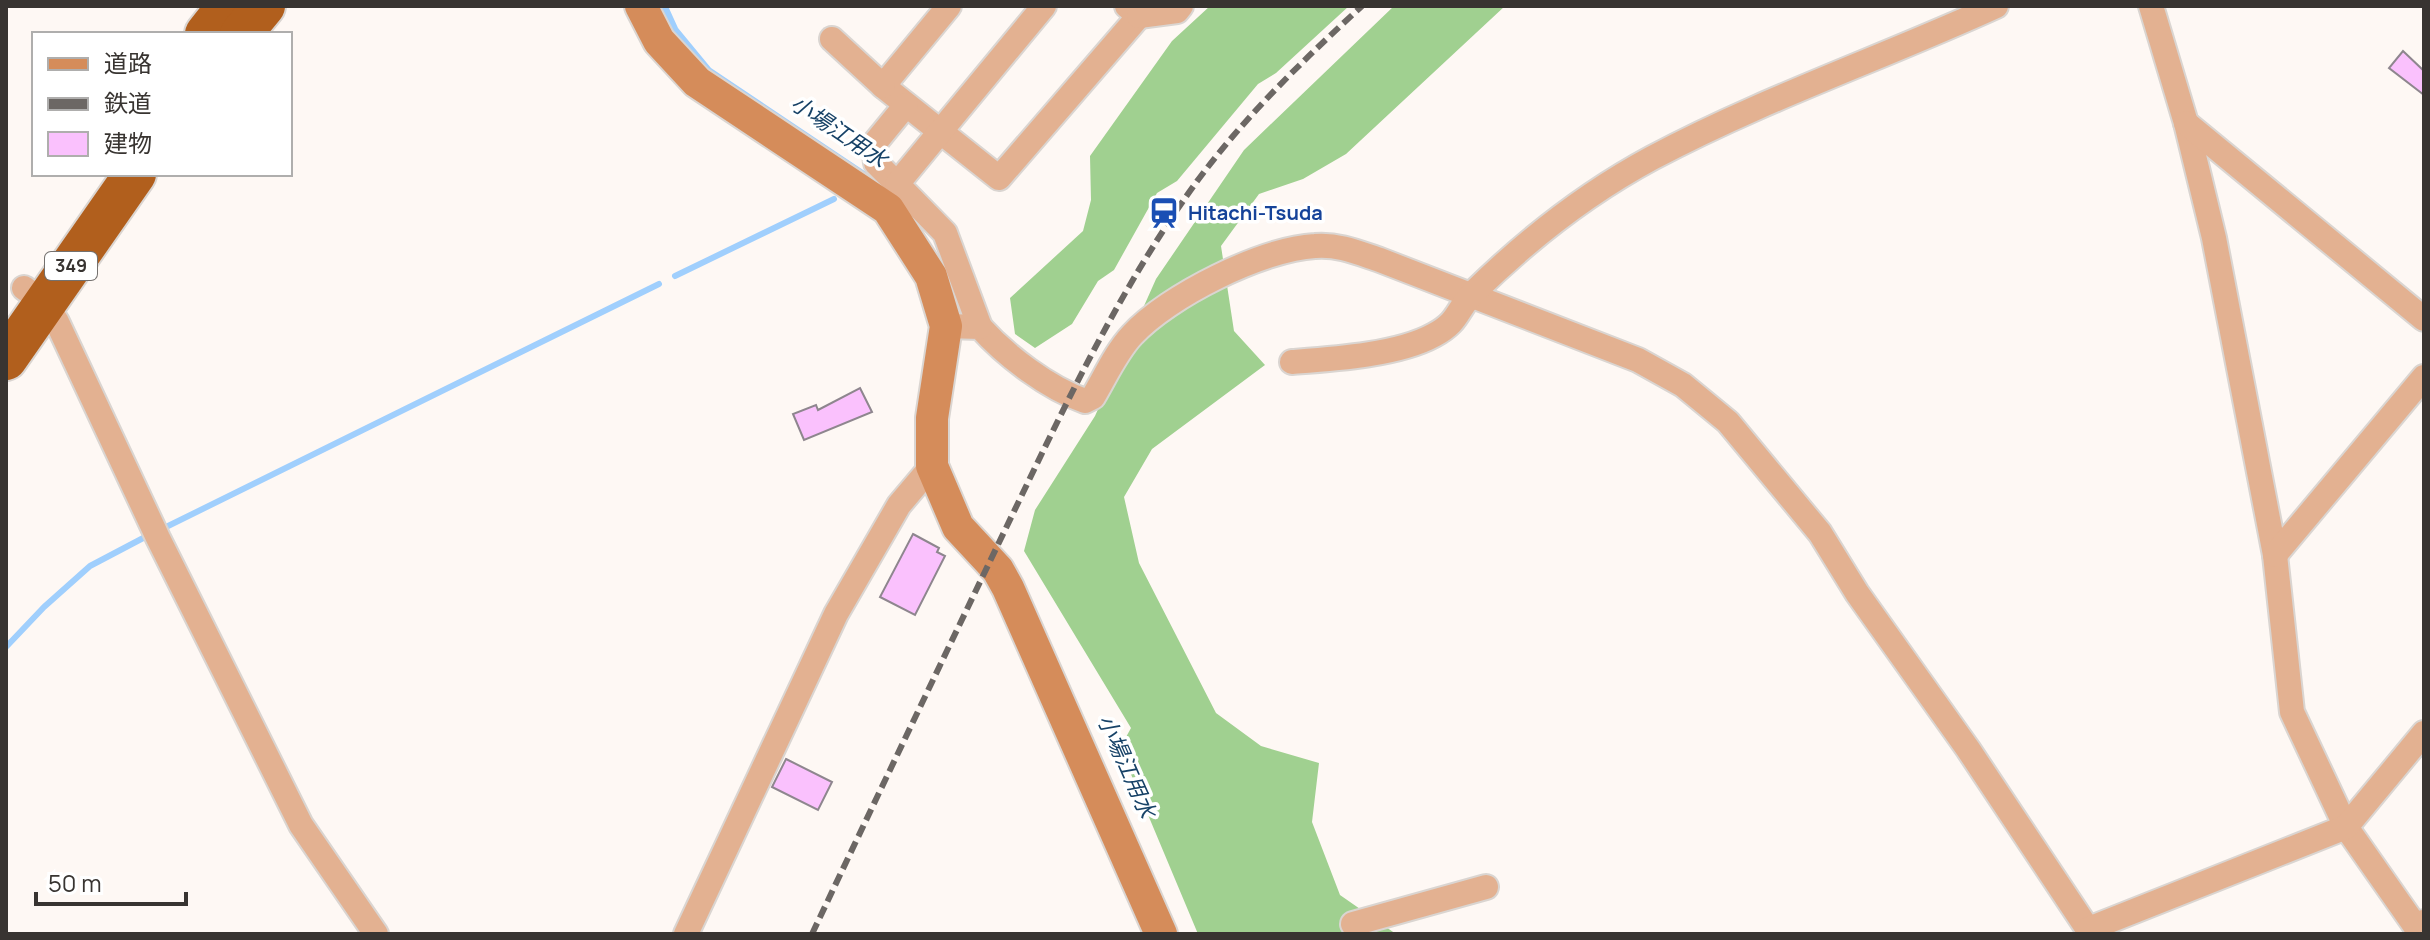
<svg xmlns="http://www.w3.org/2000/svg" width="2430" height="940" font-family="Manrope,'Noto Sans JP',sans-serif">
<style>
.forest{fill:#a0d090}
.water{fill:#a0cffd}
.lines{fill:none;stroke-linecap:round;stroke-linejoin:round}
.stream{stroke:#a0cffd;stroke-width:6}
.building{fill:#fac1fd;stroke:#8e868e;stroke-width:2}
.street-casing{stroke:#dad5d1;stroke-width:28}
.secondary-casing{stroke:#dad5d1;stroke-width:36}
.highway-casing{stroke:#dad5d1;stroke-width:46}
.street{stroke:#e3b191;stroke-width:24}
.secondary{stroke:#d58c5a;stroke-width:32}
.highway{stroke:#b15f1d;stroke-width:42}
.rail{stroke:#6c6764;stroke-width:6;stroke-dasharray:12 6;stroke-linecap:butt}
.labels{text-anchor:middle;stroke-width:7;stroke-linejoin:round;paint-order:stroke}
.shield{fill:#fff;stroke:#74716f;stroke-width:2}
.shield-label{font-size:18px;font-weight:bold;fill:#383431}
.transit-label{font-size:20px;font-weight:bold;fill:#164399;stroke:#fff;text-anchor:start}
.water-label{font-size:22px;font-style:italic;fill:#174267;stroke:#fff}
</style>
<rect width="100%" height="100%" fill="#fef8f4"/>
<!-- forest -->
<g class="forest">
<polygon points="1210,6 1349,6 1276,73 1258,84 1177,181 1157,193 1114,270 1098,281 1072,324 1035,348 1015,334 1010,298 1083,231 1091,200 1090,156 1172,41"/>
<polygon points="1394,6 1505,6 1346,154 1303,179 1259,194 1221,246 1234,331 1265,365 1152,449 1124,497 1139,563 1216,713 1261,746 1319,763 1312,822 1340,895 1396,934 1198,934 1120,748 1131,728 1024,551 1035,510 1095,416 1156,279 1244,150"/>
</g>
<!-- water -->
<polygon class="water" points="653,6 668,6 678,28 711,68 902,196 896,204 705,77"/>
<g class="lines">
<!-- stream -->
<g class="stream">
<polyline points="675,276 834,199"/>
<polyline points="164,528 659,284"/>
<polyline points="6,647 44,607 90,566 147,536"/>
</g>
</g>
<!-- building -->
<g class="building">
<polygon points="2403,51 2424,71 2424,95 2389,68"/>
<polygon points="860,388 872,412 804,440 793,414 816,405 818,410"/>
<polygon points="913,534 939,548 937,552 945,556 915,615 880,597"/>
<polygon points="786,759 832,782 818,810 772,787"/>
</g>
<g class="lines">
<defs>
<g id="street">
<polyline points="949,6 883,86 999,178 1139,16 1127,6"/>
<polyline points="2151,6 2186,123 2214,238 2275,555 2292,712 2346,827 2418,930 2424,922"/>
<polyline points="1139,16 1177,11 1181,6"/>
<polyline points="832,39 883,86"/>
<polyline points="2186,123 2424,319"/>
<polyline points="897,184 876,163 874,144 906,105"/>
<polyline points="24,288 45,303 57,322 158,538 301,825 376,934"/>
<path d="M 946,326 L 980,327 C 1006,356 1048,388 1085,401 L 1093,397 C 1105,377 1116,352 1132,335 C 1168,296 1262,249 1315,246 C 1339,244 1359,253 1380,260 L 1638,360 L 1683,385 L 1728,422 L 1820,533 L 1857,593 L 1968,749 L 2091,934"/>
<polyline points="980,327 945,233 897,184 1044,6"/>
<path d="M 1292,362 C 1333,359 1398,355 1434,335 C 1460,321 1456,310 1474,292 C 1527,240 1587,193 1652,158 C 1763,99 1882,58 1996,6"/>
<polyline points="2275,555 2424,377"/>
<polyline points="1353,924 1486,887"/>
<polyline points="2089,929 2346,827 2424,733"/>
<polyline points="686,934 836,614 899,505 932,466"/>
</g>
<polyline id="secondary" points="641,6 659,41 697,82 888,209 931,276 946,326 932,418 932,466 958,527 998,570 1008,588 1161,934"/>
<g id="highway">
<polyline points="206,34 228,6"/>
<polyline points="241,34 264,6"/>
<polyline points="6,359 135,174"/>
</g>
</defs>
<!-- street casing -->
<use href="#street" class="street-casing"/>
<!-- secondary casing -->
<use href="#secondary" class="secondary-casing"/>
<!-- highway casing -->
<use href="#highway" class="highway-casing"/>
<!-- street -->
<use href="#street" class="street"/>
<!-- secondary -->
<use href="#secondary" class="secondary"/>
<!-- highway -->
<use href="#highway" class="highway"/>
<!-- rail -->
<path class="rail" d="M 812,934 C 876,799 940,665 1005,530 C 1061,414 1115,297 1190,191 C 1239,122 1300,63 1362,6"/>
</g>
<!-- icons -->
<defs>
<symbol id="station-bare" viewBox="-9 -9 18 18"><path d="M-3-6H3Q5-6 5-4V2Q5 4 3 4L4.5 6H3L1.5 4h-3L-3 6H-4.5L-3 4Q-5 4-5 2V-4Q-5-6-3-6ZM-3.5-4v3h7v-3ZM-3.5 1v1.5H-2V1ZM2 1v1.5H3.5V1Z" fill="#1a4fb4" stroke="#fff" stroke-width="2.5" paint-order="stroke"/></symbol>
</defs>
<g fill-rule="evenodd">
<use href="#station-bare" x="1142" y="191" width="44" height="44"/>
</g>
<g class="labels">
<!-- shield labels -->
<rect class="shield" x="45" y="252" width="52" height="28" rx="6"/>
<g class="shield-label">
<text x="71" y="272">349</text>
</g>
<!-- transit labels -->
<g class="transit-label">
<text x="1188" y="220">Hitachi-Tsuda</text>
</g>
<!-- water labels -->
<g class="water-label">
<text transform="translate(839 131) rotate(34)" y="8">小場江用水</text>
<text transform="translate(1127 766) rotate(66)" y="8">小場江用水</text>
</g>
</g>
<!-- border -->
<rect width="2430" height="940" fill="none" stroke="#383431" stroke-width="16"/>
<!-- legend -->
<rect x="32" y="32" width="260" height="144" fill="#ffffff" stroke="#afaead" stroke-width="2"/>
<rect x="48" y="58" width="40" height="12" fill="#d58c5a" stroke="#afaead" stroke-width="2"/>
<text x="104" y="72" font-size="24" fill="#383431">道路</text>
<rect x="48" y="98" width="40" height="12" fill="#6c6764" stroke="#afaead" stroke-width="2"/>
<text x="104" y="112" font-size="24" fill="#383431">鉄道</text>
<rect x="48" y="132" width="40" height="24" fill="#fac1fd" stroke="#afaead" stroke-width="2"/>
<text x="104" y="152" font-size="24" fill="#383431">建物</text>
<!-- scale -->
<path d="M36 892v12h150v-12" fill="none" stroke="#383431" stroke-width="4"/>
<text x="48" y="892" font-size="24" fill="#383431" stroke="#ffffff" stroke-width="6" paint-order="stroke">50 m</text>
</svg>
